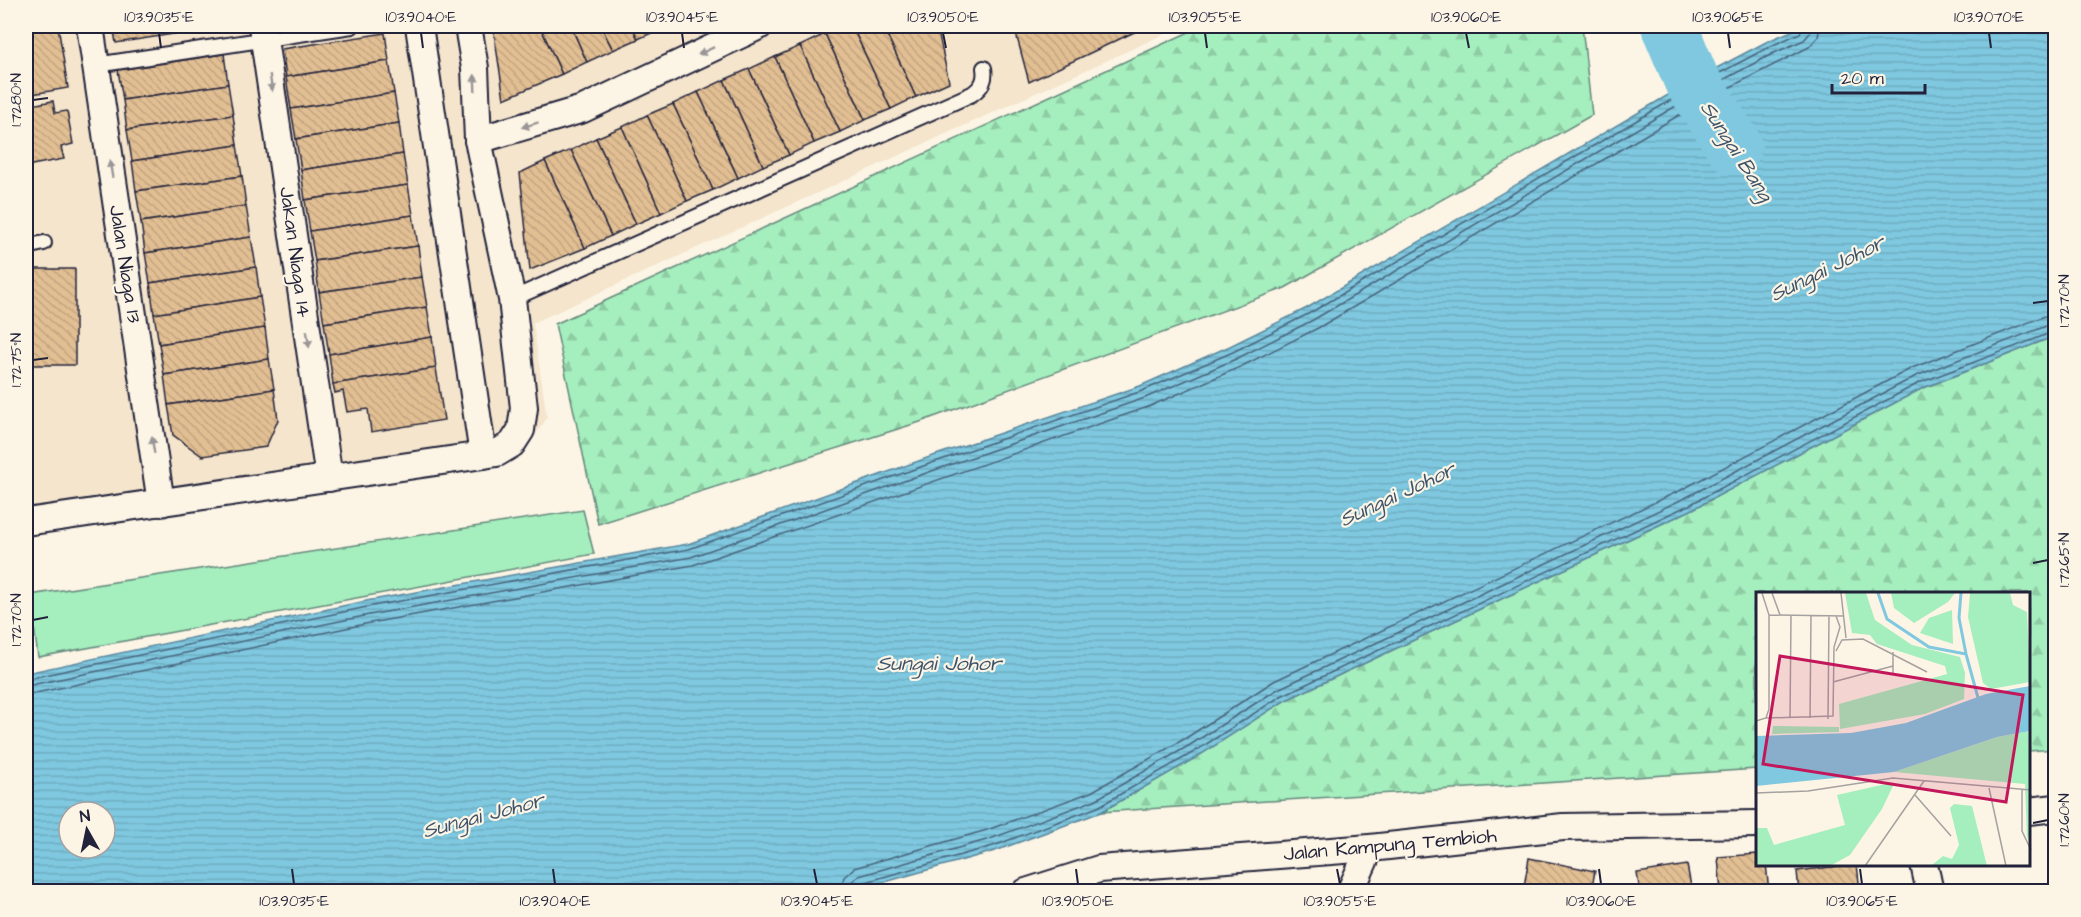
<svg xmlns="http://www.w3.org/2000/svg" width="2081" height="917" font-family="'Architects Daughter',sans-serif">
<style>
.built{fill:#f4e5cc}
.grass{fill:#a5eebd;stroke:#64887c;stroke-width:1.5}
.forest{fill:url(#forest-firs);stroke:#64887c;stroke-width:1.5}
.water{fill:url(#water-rules);stroke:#5a869d;stroke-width:1.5;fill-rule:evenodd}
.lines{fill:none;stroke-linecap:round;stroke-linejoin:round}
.shore{stroke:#47647d;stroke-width:1.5}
.river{stroke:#7fc8df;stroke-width:56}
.building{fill:url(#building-back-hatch);stroke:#22223b;stroke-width:1.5}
.service-casing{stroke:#22223b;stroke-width:18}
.minor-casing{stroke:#22223b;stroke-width:30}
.service{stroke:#fcf5e5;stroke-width:14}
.minor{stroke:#fcf5e5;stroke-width:26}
.oneway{fill:#9a9698}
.ticks{fill:none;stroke:#22223b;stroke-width:2}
.labels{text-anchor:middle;stroke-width:4.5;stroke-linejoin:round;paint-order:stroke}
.street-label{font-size:20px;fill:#22223b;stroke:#fcf5e5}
.water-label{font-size:21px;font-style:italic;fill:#3e546c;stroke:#fcf5e5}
.inset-river{fill:none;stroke:#7fc8df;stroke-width:3}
.inset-road{fill:none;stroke:#a5a1a1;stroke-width:1.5}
.view{fill:#c2185b;fill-opacity:0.15;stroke:#c2185b;stroke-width:3}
.inset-edge{fill:none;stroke:#22223b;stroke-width:3}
.neatline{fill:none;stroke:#22223b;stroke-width:2}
.ticks-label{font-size:15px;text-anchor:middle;fill:#22223b}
</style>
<defs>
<pattern id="forest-firs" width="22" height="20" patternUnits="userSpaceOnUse" patternTransform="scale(1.5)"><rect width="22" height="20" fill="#a5eebd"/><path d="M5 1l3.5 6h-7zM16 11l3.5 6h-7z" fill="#8ecca3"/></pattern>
<pattern id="water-rules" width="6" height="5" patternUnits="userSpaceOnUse" patternTransform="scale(1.5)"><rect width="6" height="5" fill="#7fc8df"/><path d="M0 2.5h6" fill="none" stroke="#6dacc0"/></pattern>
<pattern id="building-back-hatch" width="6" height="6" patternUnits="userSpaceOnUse" patternTransform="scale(1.5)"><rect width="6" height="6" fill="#e2bf93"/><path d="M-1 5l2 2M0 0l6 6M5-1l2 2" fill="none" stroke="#c2a480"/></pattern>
</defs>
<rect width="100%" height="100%" fill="#fcf5e5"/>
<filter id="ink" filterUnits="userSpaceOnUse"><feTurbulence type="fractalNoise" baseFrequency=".0167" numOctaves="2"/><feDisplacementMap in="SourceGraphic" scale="12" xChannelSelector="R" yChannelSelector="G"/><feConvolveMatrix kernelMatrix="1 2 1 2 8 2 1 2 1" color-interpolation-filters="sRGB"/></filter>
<g filter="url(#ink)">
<!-- built -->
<polygon class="built" points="26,26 1182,26 533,323 547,418 526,448 504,463 26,535"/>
<!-- grass -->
<polygon class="grass" points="583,510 594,554 38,657 30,595"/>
<!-- forest -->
<g class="forest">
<polygon points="1202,26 1582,26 1592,115 1285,288 920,422 598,524 555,324"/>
<polygon points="2055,336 2055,749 2029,751 2028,593 1757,593 1757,769 1101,812 1184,764 1284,701 1691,510 1921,389"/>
</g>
<!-- water -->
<path class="water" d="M 1803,26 L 2055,26 L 2055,336 L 1921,389 L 1691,510 L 1284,701 L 1197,757 L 1101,812 L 995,851 L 853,891 L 26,891 L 26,673 L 366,601 L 688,544 L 927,458 L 1140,386 L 1230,346 L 1307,308 L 1692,81 L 1768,41 ZM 69,812 L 105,812 L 105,848 L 69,848 Z"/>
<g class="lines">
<!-- shore -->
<g class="shore">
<polyline points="26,679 367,607 689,549 929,464 1142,391 1233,352 1310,313 1695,86 1771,46 1800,33 1803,26"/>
<polyline points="26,686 369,615 691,557 932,471 1145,398 1236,359 1313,320 1698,93 1774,53 1804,40 1810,33 1811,26"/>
<polyline points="26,695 370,623 693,565 1148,407 1240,367 1318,328 1703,101 1809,47 1818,37 1820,26"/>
<polyline points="840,892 844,877 854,868 987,830 1091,792 1186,738 1274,681 1681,490 1912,368 2045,316 2056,315"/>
<polyline points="849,892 851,882 859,876 990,839 1095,800 1190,745 1278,689 1685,498 1916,376 2049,325 2056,324"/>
<polyline points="857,892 858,886 862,883 993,846 1098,807 1194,752 1281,696 1689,505 1919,383 2056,331"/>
</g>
<!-- river -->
<polyline class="river" points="1669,26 1692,81 1734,146"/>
</g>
<!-- building -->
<g class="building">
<polygon points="26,26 58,26 68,88 26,95"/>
<polygon points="113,26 218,26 218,27 116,43"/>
<polygon points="493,26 540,26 562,74 504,99"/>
<polygon points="540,26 571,26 587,62 562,74"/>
<polygon points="571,26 601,26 613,50 587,62"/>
<polygon points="601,26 632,26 638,39 613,50"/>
<polygon points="632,26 662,26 663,28 638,39"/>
<polygon points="844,26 852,26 891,109 865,120 825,34"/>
<polygon points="852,26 883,26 916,97 891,109"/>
<polygon points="883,26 937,26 949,82 916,97"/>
<polygon points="1014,26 1147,26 1029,82"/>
<polygon points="385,33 389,61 286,77 282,49"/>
<polygon points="825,34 865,120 840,132 800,46"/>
<polygon points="800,46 840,132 814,143 775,57"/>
<polygon points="224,54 228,84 123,100 118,70"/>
<polygon points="775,57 814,143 789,155 749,69"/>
<polygon points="389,61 394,93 291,109 286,77"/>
<polygon points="749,69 789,155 763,166 724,80"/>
<polygon points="724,80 763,166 738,178 698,92"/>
<polygon points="228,84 233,115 127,130 123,100"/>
<polygon points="698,92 738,178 713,190 673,104"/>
<polygon points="394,93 399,123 296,139 291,109"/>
<polygon points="53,101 55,113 67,111 73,144 61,147 64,159 26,166 26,106"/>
<polygon points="673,104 713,190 687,201 647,115"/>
<polygon points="233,115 237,145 132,161 127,130"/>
<polygon points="647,115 687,201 661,213 622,127"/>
<polygon points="399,123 403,154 301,170 296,139"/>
<polygon points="622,127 661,213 636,224 596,138"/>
<polygon points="596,138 636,224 611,236 571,150"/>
<polygon points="237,145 242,176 136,191 132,161"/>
<polygon points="571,150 611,236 585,248 545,161"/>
<polygon points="403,154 408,185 305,200 301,170"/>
<polygon points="545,161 585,248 530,270 520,173"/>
<polygon points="242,176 246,206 141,222 136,191"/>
<polygon points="408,185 413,215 310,231 305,200"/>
<polygon points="246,206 251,237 145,253 141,222"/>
<polygon points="413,215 418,246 315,261 310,231"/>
<polygon points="251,237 256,267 150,283 145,253"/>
<polygon points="418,246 422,277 319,292 315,261"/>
<polygon points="256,267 260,297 154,314 150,283"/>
<rect x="29" y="269" width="46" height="96"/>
<polygon points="422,277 427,307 324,323 319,292"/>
<polygon points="260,297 265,328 159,344 154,314"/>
<polygon points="427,307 432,337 329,354 324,323"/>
<polygon points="265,328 269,359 164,375 159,344"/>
<polygon points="432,337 436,368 333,384 329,354"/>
<polygon points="269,359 274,389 168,405 164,375"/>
<polygon points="436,368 444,420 371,432 368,409 347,412 343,391 335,393 333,384"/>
<polygon points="274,389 278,420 266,447 202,456 173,435 168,405"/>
<polygon points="1757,854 1757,864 1766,864 1769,892 1721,892 1718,857"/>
<polygon points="1529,858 1595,871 1591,892 1523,892"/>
<polygon points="1857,864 1860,892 1799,892 1797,871"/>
<polygon points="1687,865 1692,892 1640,892 1637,873"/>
</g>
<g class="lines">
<defs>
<g id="service">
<polyline points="96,65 352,26"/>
<polyline points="26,247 44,243"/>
<path d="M 512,299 L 972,94 C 982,87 986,80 984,68"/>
</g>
<g id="minor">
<polyline points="90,26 161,503"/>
<polyline points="262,26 329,478"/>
<polyline points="419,26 483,455"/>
<polyline points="478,140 583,109 759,26"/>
<polyline points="26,522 497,453 512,444 521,430 524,408 512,299 478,140 475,68 468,26"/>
<polyline points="2028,811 2056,808"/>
<polyline points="1924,864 1930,892"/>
<polyline points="1026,892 1099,869 1370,848 1563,827 1757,824"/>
<polyline points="1350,892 1370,848"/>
</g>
</defs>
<!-- service casing -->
<use href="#service" class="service-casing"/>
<!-- minor casing -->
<use href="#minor" class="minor-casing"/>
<!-- service -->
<use href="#service" class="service"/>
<!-- minor -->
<use href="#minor" class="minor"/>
</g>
<!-- one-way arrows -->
<defs><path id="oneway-solid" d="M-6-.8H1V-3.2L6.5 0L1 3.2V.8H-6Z" transform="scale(1.5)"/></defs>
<g class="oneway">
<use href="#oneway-solid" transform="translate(706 51) rotate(155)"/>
<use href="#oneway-solid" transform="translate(271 83) rotate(82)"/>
<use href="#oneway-solid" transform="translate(475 83) rotate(-92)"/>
<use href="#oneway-solid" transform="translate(530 125) rotate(163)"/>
<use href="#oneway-solid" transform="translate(111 169) rotate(-99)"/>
<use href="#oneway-solid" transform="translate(308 339) rotate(82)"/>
<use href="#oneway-solid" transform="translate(153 445) rotate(-99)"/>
</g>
</g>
<!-- ticks -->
<path class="ticks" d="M 159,33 L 161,48M 421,33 L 423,48M 682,33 L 684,48M 943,33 L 946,48M 1205,33 L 1207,48M 1466,33 L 1469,48M 1728,33 L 1730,48M 1989,33 L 1991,48M 33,100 L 48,98M 2033,303 L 2048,301M 33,360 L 48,358M 2033,563 L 2048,560M 33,620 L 48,617M 2033,823 L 2048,820M 292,869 L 294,884M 553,869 L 555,884M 814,869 L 817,884M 1076,869 L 1078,884M 1337,869 L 1340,884M 1599,869 L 1601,884M 1860,869 L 1862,884"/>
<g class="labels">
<!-- street labels -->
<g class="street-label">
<text transform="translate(296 252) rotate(82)" y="7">Jakan Niaga 14</text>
<text transform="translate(126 264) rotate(81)" y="7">Jalan Niaga 13</text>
<text transform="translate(1390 844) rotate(-5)" y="7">Jalan Kampung Tembioh</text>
</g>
<!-- water labels -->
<g class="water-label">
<text transform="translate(1737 151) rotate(57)" y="7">Sungai Bang</text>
<text transform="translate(1827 268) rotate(-26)" y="7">Sungai Johor</text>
<text transform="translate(1397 494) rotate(-25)" y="7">Sungai Johor</text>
<text x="939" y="670">Sungai Johor</text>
<text transform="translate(483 815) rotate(-15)" y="7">Sungai Johor</text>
</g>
</g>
<!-- overview -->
<g transform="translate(1756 592)">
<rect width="274" height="274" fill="#fcf5e5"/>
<path d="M 17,134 L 83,135 L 83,140 L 16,142 Z" fill="#a5eebd"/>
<path d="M 89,1 L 110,1 L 119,28 L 156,53 L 204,65 L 209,81 L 208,107 L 169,122 L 84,137 L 83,112 L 191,82 L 189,74 L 121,52 L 114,43 L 96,41 ZM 135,1 L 199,1 L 192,10 L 158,31 L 138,16 ZM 214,1 L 254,1 L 257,13 L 271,20 L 274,90 L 235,97 L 227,91 L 212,25 ZM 196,18 L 197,52 L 164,41 L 173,26 ZM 274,139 L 274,251 L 271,244 L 269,192 L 138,180 L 241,145 ZM 134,191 L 137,194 L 126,217 L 94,263 L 74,274 L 0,274 L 0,236 L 11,236 L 18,253 L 89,233 L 81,203 ZM 198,212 L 216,214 L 231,274 L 153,274 L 176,273 L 187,264 L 196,267 L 203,253 L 194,216 Z" fill="#a5eebd"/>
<path d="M 274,94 L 274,139 L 241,145 L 138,180 L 0,194 L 0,144 L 95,141 L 150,131 L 230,102 Z" fill="#7fc8df"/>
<path class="inset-river" d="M 122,1 L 131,27 L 173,55 L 210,62 L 224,113M 205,1 L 203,26 L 210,62"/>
<path class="inset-road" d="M 16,1 L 24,23M 85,1 L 90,46M 13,23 L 88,24M 80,59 L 86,48 L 107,47 L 171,80M 137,60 L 137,83M 77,90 L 137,74M 10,126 L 77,124 L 78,55 L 84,35 L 80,24M 34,126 L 35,23M 54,126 L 55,24M 72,127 L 73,24M 0,129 L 10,126 L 13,117 L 13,23 L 6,1M 233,196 L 250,274M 266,198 L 266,239 L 275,258M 0,201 L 52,199 L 137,186 L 275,198M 159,203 L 195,244M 109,274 L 168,189"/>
<path class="view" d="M 24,64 L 267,103 L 250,210 L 7,172 Z"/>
<rect width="274" height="274" class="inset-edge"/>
</g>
<!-- margin -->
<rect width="2081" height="917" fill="none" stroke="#fcf5e5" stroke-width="66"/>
<!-- north arrow -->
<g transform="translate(87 830) rotate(351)"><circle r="28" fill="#fcf5e5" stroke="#a5a1a1" stroke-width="1.5"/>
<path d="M0-4.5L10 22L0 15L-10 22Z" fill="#22223b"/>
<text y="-9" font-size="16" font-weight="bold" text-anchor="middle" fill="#22223b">N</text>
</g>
<!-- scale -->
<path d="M1832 84v9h93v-9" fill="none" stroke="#22223b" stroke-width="3"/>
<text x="1841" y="84" font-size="18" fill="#22223b" stroke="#fcf5e5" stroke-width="4.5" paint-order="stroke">20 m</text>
<rect x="33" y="33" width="2015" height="851" class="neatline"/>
<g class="ticks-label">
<text x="159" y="22">103.9035°E</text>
<text x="421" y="22">103.9040°E</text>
<text x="682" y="22">103.9045°E</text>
<text x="943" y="22">103.9050°E</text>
<text x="1205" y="22">103.9055°E</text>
<text x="1466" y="22">103.9060°E</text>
<text x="1728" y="22">103.9065°E</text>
<text x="1989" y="22">103.9070°E</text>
<text transform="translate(16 100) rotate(-90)" y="5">1.7280°N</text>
<text transform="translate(2064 301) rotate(-90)" y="5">1.7270°N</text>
<text transform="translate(16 360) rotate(-90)" y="5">1.7275°N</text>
<text transform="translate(2064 560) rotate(-90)" y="5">1.7265°N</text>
<text transform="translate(16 620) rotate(-90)" y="5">1.7270°N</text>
<text transform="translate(2064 820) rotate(-90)" y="5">1.7260°N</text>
<text x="294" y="906">103.9035°E</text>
<text x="555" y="906">103.9040°E</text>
<text x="817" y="906">103.9045°E</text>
<text x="1078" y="906">103.9050°E</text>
<text x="1340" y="906">103.9055°E</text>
<text x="1601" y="906">103.9060°E</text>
<text x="1862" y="906">103.9065°E</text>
</g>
</svg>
